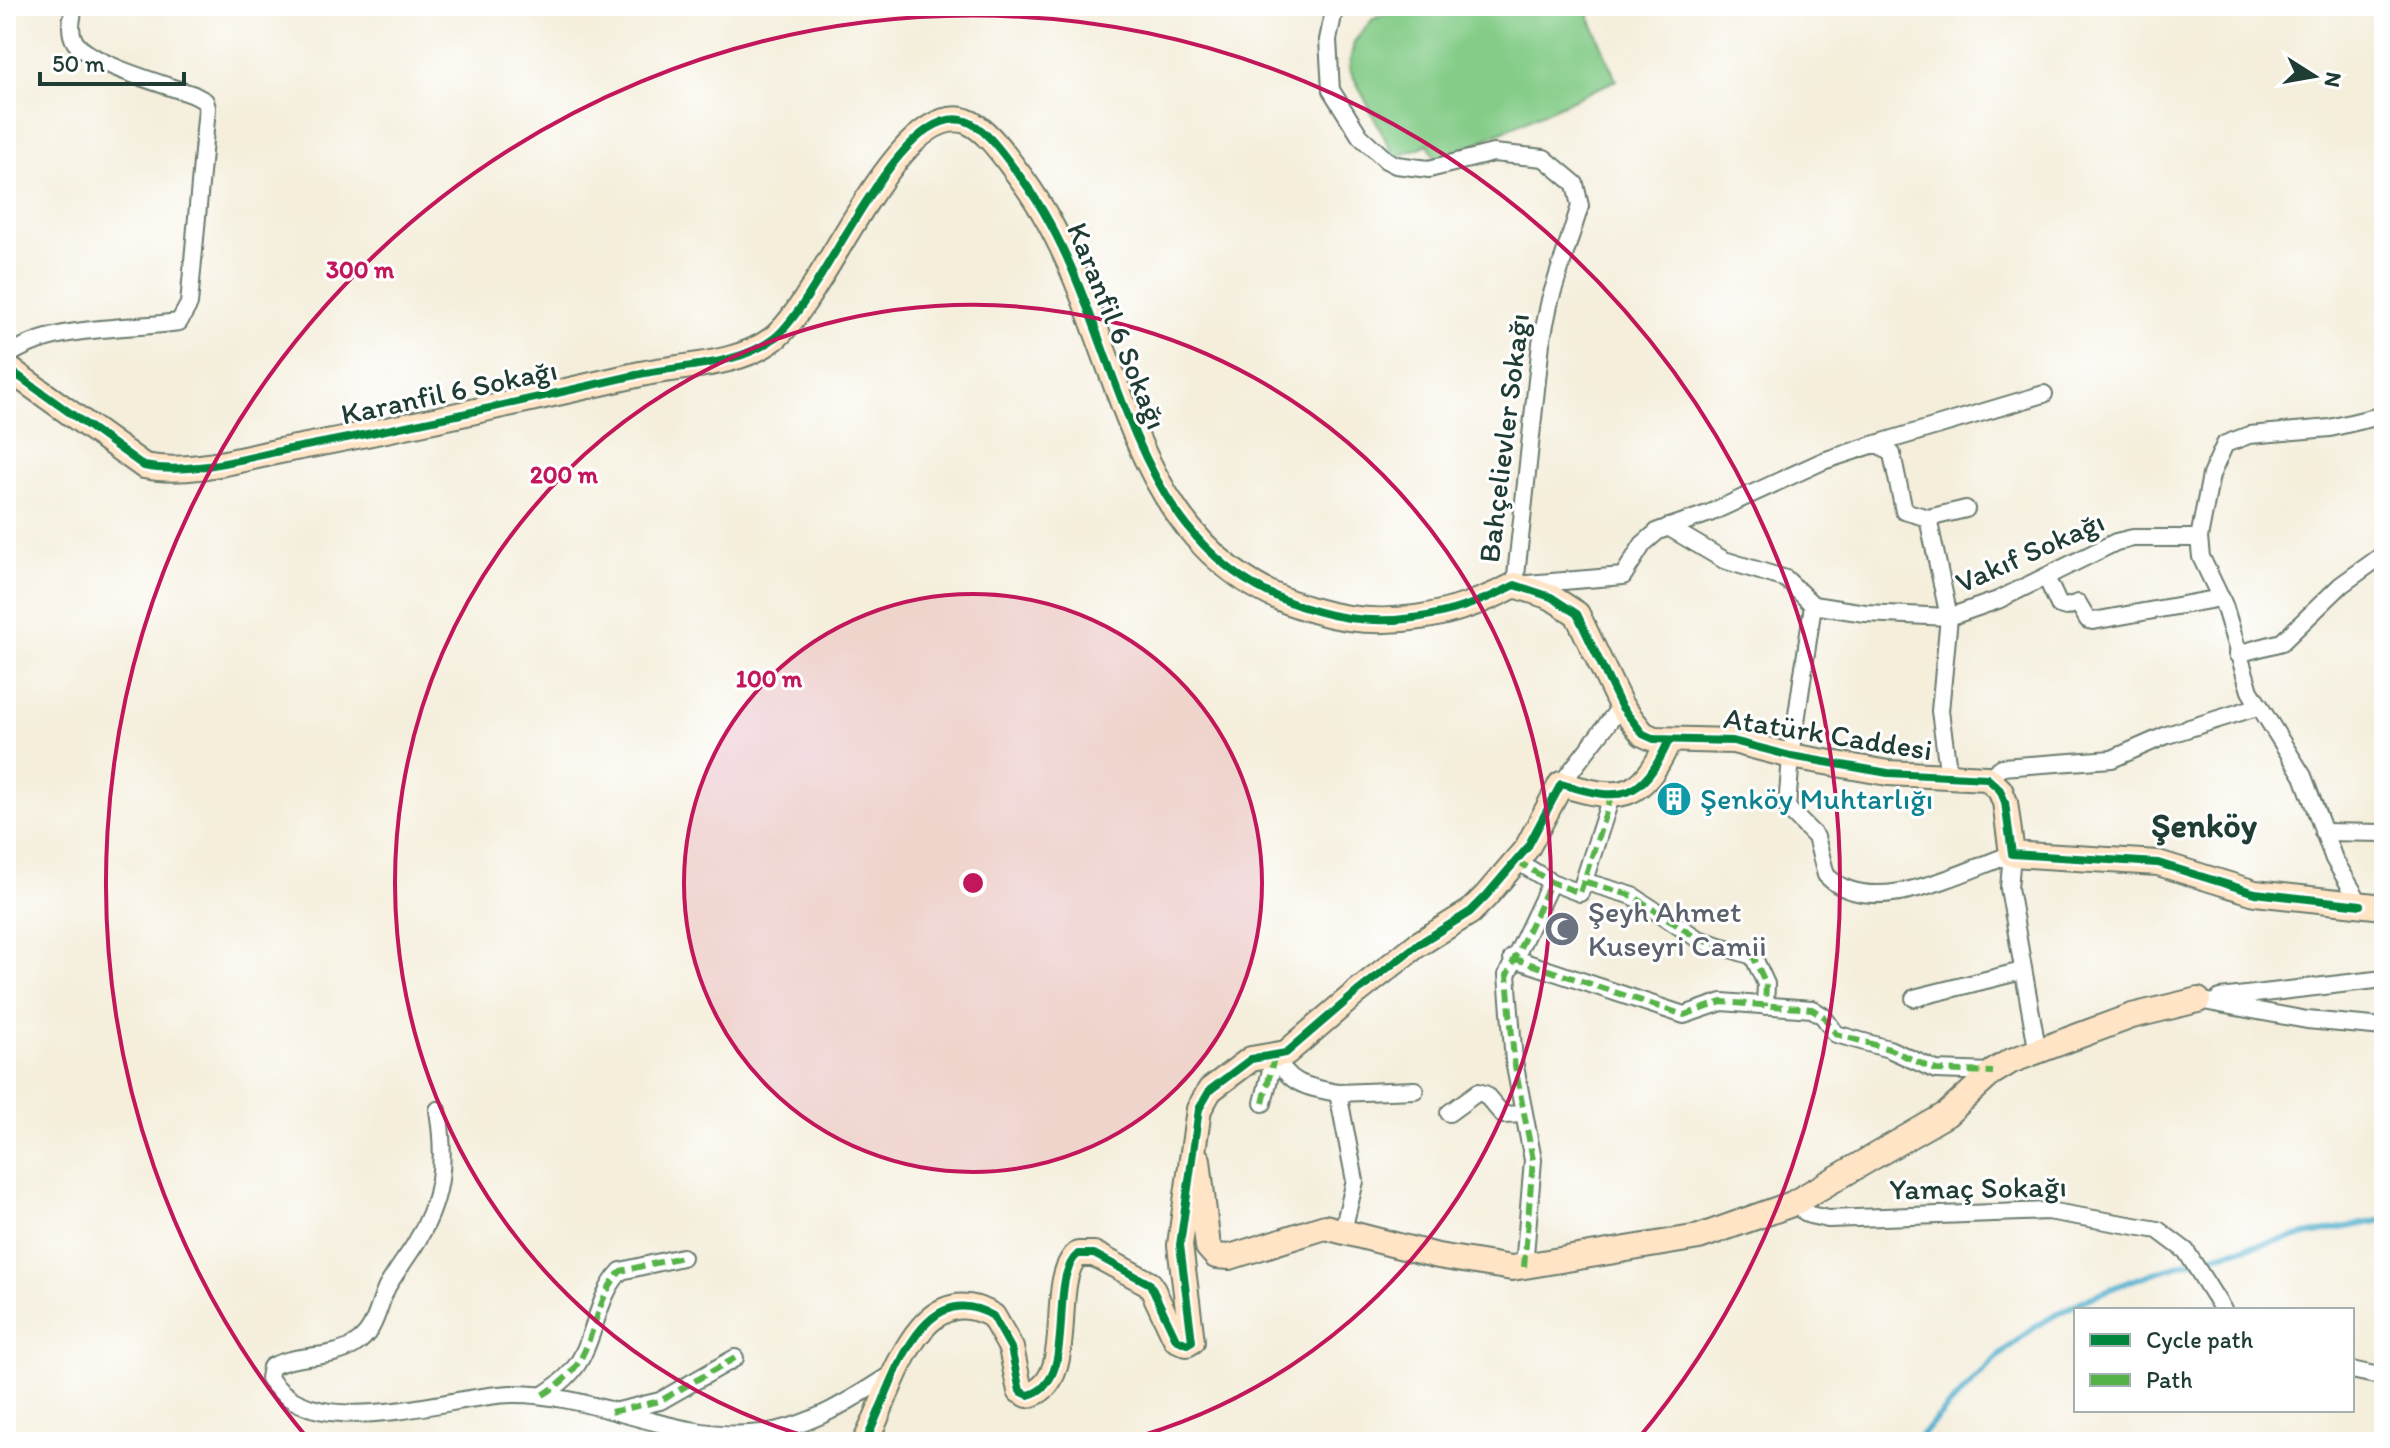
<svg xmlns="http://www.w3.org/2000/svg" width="2390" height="1448" font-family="Itim,sans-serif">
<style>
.green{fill:#84cc88;stroke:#52845e;stroke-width:2}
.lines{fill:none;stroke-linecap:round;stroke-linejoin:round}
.stream{stroke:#4bacca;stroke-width:6}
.street-casing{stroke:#6a7b6e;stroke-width:20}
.secondary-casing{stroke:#6a7b6e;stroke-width:28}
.street{stroke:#fff;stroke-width:16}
.secondary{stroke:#ffe4c6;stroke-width:24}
.quiet{stroke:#55b346;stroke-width:6;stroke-dasharray:12 6;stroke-linecap:butt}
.cycleway-casing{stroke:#fff;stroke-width:13}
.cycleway{stroke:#00873e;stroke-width:8}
.ring{fill:none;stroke:#c2185b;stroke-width:4}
.labels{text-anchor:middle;stroke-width:6;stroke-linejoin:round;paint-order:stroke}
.street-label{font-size:30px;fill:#1f3d34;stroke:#fff}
.culture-label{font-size:30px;fill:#0d838f;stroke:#fff;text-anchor:start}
.worship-label{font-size:30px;fill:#5b616d;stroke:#fff;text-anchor:start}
.quarter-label{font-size:34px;font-weight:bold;fill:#1f3d34;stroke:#fff}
.centre{fill:#c2185b;stroke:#fff;stroke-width:4}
.ring-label{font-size:24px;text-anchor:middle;font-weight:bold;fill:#c2185b;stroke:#fff;stroke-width:6;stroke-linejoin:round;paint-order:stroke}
</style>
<rect width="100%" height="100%" fill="#fff"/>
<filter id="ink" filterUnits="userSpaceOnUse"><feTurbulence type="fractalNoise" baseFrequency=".0125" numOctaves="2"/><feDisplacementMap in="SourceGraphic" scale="16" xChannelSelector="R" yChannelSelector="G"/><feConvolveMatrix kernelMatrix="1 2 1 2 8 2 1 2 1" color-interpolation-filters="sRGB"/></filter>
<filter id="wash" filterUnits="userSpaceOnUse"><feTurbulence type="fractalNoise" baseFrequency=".006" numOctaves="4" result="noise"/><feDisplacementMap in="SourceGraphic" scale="32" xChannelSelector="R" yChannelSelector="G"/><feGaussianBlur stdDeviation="1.8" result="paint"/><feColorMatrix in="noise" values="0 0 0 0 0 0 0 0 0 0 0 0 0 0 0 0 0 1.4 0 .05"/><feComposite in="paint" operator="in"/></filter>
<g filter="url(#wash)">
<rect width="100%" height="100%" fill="#f4eedb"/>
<!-- green -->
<polygon class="green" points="1401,6 1585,6 1616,80 1437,161 1428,144 1395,158 1349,68 1354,42 1372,20"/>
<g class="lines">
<!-- stream -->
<path class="stream" d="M 1914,1442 C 1956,1402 1995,1351 2045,1321 C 2140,1264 2276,1240 2384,1220"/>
</g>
</g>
<g filter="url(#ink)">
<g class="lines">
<defs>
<g id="street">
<polyline points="1335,6 1328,40 1331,90 1360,136 1386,160 1396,165 1429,169 1493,153 1544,158 1575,184 1580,206 1550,300 1541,343 1515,585 1623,576 1643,544 1658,531 1710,513 1823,461 1872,445 1880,445 1892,454 1904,511 1928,518 1966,509"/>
<path d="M 6,357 C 52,324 124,330 179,322 L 189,304 L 207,108 L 205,101 L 194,95 C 167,85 91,65 75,42 C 68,31 72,18 74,6"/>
<polyline points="1873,445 2044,394"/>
<polyline points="1668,527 1724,560 1786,579 1813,605 1865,613 1949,617 1928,518"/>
<polyline points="2046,577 2059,605 2066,607 2078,603 2088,620 2093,621 2221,598"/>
<path d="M 1813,605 L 1791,756 L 1787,808 L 1816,837 L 1826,875 C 1870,921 1961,872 2012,854 L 2009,888 L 2037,1048"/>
<polyline points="2237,654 2282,642 2341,585 2384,554"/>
<polyline points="1949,777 1940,711 1949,617 1998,600 2116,542 2133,538 2199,538"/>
<polyline points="1987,778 2002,767 2112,759 2167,735 2260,706"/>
<polyline points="1561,784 1621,706"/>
<polyline points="2323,832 2384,833"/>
<polyline points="1517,861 1551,882 1580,893 1611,797"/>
<polyline points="1586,882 1633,896 1698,939 1753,956 1766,984 1765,1006"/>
<polyline points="2361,905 2334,859 2303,776 2250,691 2224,605 2201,557 2199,538 2211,475 2225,444 2249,435 2330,428 2384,415"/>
<polyline points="1512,958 1684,1015 1722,1002 1812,1009 1823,1016 1836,1034 1889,1049 1936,1070 1993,1072"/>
<polyline points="1914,998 2022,971"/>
<polyline points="2220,998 2384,979"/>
<polyline points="2198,1000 2307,1020 2384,1027"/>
<path d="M 1275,1054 C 1288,1085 1307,1087 1338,1093 L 1355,1181 L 1343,1230"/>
<polyline points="1338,1093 1415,1090"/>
<polyline points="1263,1103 1275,1054"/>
<path d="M 438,1110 C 446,1162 443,1200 414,1246 C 405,1260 395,1273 387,1287 C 377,1308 376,1332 354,1345 C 329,1360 297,1353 271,1367 L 269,1378 C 315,1447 448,1395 512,1394 C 596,1393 676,1444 762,1433 C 810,1427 853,1399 893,1373"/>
<polyline points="1449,1113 1478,1092 1485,1094 1503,1115 1524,1114"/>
<polyline points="1792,1204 1810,1215 1828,1219 2048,1211 2158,1230 2186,1251 2223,1310"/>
<polyline points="1524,1267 1533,1160 1514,1061 1507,975 1551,882"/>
<polyline points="2352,1370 2384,1377"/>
<path d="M 543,1395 C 560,1384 575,1372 583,1354 C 596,1328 600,1292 621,1271 L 682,1257"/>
<polyline points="618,1411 660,1401 735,1358"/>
</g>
<g id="secondary">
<path d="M 6,367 L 144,466 C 190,475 240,459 285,450 C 403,428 519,402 636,375 C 679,365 736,367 773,339 C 823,301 897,99 966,121 C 986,128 1003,154 1016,171 C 1131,318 1108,553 1316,611 C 1384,631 1453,617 1515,585 L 1551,597 L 1577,614 L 1621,706 L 1643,734 L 1654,739 L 1733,741 L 1791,756 L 1888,773 L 1987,778 L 2000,790 L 2005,802 L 2012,854 L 2158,863 L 2255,893 L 2384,907"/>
<polyline points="1198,1160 1208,1247 1216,1256 1230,1257 1325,1227 1438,1256 1512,1268 1699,1237 1792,1204 1947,1114 1993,1072 2011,1061 2132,1016 2198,1000"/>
<path d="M 865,1442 C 889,1399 916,1271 993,1316 L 1011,1348 L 1020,1391 L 1028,1395 C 1080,1383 1046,1280 1078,1254 L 1094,1254 L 1150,1284 L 1176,1339 L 1187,1344 L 1192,1341 L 1180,1245 L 1199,1109 L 1210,1090 L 1251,1059 L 1286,1053 L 1357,992 L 1417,945 L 1470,912 L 1486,896 L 1527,848 L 1561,784 C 1621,802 1641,802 1669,740"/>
</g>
</defs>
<!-- street casing -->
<use href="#street" class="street-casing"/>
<!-- secondary casing -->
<use href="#secondary" class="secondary-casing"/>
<!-- street -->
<use href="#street" class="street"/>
<!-- secondary -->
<use href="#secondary" class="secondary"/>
<!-- quiet -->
<g class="quiet">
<polyline points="1517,861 1551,882 1580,893 1611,797"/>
<polyline points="1586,882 1633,896 1698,939 1753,956 1766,984 1765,1006"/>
<polyline points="1512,958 1684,1015 1722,1002 1812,1009 1823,1016 1836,1034 1889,1049 1936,1070 1993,1072"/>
<polyline points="1263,1103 1275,1054"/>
<polyline points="1524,1267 1533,1160 1514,1061 1507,975 1551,882"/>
<path d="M 543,1395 C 560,1384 575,1372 583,1354 C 596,1328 600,1292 621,1271 L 682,1257"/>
<polyline points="611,1412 660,1401 735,1358"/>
</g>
<defs>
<g id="cycleway">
<path d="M 6,367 L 144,466 C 190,475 240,459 285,450 C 403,428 519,402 636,375 C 679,365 736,367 773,339 C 823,301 897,99 966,121 C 986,128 1003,154 1016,171 C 1131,318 1108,553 1316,611 C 1384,631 1453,617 1515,585 L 1551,597 L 1577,614 L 1621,706 L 1643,734 L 1654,739 L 1733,741 L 1791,756 L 1888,773 L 1987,778 L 2000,790 L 2005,802 L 2012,854 L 2158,863 L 2255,893 L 2361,905"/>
<path d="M 865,1442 C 889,1399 916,1271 993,1316 L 1011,1348 L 1020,1391 L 1028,1395 C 1080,1383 1046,1280 1078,1254 L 1094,1254 L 1150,1284 L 1176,1339 L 1187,1344 L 1192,1341 L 1180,1245 L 1199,1109 L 1210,1090 L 1251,1059 L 1286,1053 L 1357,992 L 1417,945 L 1470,912 L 1486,896 L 1527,848 L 1561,784 C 1621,802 1641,802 1669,740"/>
</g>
</defs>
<!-- cycleway casing -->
<use href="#cycleway" class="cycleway-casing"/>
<!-- cycleway -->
<use href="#cycleway" class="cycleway"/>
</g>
</g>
<!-- distance rings -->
<circle cx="973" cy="883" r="289" fill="#c2185b" fill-opacity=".12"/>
<g class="ring">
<circle cx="973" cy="883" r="289"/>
<path d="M823 1441A578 578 0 1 1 1123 1441"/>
<path d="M309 1440A867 867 0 1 1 1637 1440"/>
</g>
<!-- icons -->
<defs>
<symbol id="building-disc" viewBox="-11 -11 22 22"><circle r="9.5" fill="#0f9aa8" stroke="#fff"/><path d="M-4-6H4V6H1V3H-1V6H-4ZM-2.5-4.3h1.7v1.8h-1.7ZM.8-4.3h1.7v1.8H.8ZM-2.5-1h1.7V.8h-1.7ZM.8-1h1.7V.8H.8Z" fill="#fff"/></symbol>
<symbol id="mosque-disc" viewBox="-11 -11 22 22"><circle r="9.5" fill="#6b7280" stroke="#fff"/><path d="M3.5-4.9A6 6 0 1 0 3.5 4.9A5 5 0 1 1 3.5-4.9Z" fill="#fff"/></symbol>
</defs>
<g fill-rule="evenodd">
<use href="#building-disc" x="1654" y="779" width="40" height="40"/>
<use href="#mosque-disc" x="1542" y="909" width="40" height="40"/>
</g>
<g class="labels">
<!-- street labels -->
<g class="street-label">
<text transform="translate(1117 326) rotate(68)" y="10">Karanfil 6 Sokağı</text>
<text transform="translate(449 392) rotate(-12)" y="10">Karanfil 6 Sokağı</text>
<text transform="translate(1504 438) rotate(-83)" y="10">Bahçelievler Sokağı</text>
<text transform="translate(2030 552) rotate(-24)" y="10">Vakıf Sokağı</text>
<text transform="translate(1828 734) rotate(9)" y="10">Atatürk Caddesi</text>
<text transform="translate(1978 1188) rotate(-1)" y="10">Yamaç Sokağı</text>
</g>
<!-- culture labels -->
<g class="culture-label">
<text x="1700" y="809">Şenköy Muhtarlığı</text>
</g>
<!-- worship labels -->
<g class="worship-label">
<text x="1588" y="922">Şeyh Ahmet<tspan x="1588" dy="34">Kuseyri Camii</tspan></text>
</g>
<!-- quarter labels -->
<g class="quarter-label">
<text x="2204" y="837">Şenköy</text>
</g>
</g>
<circle cx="973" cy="883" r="12" class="centre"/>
<g class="ring-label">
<text x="360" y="278">300 m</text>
<text x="564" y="483">200 m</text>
<text x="769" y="687">100 m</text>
</g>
<!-- margin -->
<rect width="2390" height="1448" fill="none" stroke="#fff" stroke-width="32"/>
<!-- legend -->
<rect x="2074" y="1308" width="280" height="104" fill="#ffffff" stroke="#a5b1ae" stroke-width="2"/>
<rect x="2090" y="1334" width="40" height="12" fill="#00873e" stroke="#a5b1ae" stroke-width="2"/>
<text x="2146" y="1348" font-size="24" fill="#1f3d34">Cycle path</text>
<rect x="2090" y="1374" width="40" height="12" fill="#55b346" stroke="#a5b1ae" stroke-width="2"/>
<text x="2146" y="1388" font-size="24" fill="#1f3d34">Path</text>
<!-- north arrow -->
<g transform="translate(2314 76) rotate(101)" stroke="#ffffff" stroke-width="6" paint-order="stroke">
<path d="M0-6L14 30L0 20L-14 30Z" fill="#1f3d34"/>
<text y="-12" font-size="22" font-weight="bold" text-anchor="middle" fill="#1f3d34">N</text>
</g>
<!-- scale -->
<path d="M40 72v12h144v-12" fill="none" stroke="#1f3d34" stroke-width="4"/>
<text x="52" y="72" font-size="24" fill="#1f3d34" stroke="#ffffff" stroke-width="6" paint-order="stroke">50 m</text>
</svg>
